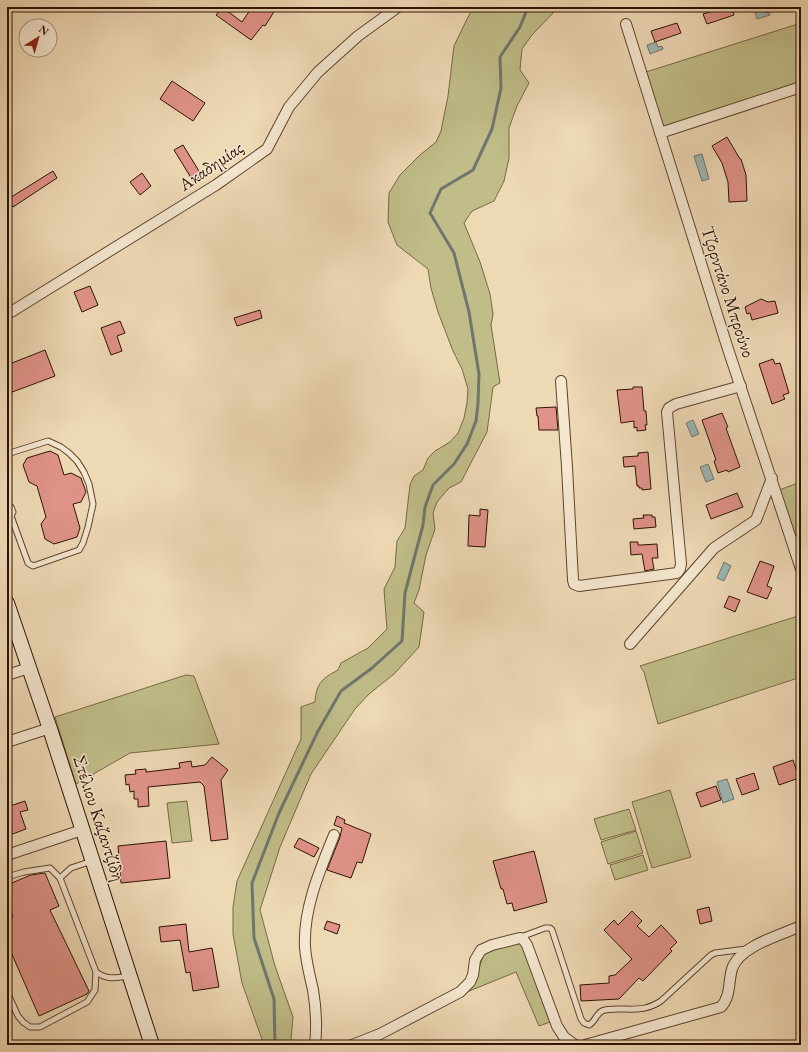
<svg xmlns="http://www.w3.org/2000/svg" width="808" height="1052" font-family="'EB Garamond',serif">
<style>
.green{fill:#c0bd88;stroke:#786846}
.water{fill:#9cb9b6;stroke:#70766f}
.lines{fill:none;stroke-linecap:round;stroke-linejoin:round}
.stream{stroke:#70766f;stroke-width:3}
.building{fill:#e09389;stroke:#2f1204}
.lane-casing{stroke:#5f4430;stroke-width:7}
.street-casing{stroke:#5f4430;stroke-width:12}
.secondary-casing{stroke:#2f1204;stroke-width:16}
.lane{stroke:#f4e6cf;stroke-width:5}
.street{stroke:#f4e6cf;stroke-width:10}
.secondary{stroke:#f4e6cf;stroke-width:14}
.labels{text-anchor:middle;stroke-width:3;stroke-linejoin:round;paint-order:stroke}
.street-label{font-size:18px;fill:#2f1204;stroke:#f4e6cf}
</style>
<rect width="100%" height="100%" fill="#eed9b5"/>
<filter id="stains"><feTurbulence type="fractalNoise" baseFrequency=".005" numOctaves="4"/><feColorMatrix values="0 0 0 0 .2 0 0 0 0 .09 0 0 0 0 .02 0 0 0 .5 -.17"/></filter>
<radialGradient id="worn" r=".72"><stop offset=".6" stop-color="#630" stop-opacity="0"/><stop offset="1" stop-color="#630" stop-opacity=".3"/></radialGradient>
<!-- green -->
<g class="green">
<path d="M 474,7 L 555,7 L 553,13 L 532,35 L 522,49 L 520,70 L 529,83 L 517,106 L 509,128 L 509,158 L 504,181 L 494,201 L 472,211 L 464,223 L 480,262 L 490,294 L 493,314 L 491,325 L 500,383 L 493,387 L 487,432 L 461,482 L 449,488 L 437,502 L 433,513 L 435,529 L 426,555 L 419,590 L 414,603 L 424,612 L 419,647 L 394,674 L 369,694 L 355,709 L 311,774 L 280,847 L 260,910 L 275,966 L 293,1017 L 291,1040 L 309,1044 L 264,1045 L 242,983 L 233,934 L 233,907 L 237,881 L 301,739 L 301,707 L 315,702 C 316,683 323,678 338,670 L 341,663 L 368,648 L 387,629 L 384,589 L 395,567 L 397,541 L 405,528 L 410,485 L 414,476 L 423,470 L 428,458 L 435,451 L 450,442 L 458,433 L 464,418 L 467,403 L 468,389 L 462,369 L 453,351 L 438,312 L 431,288 L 428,269 L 397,245 L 388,222 L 389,193 L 400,175 L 420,155 L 436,142 L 441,131 L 448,96 L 454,46 L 469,15 Z"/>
<polygon points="801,23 801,85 663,129 646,72"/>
<polygon points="801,482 801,544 797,545 779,490"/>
<polygon points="801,615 801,677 658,724 644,672 640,666"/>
<polygon points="186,675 194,676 219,744 130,753 76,784 55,717"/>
<polygon points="670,790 691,857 652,868 632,802"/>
<polygon points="187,801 192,841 172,843 167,803"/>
<polygon points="629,809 636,830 601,840 594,819"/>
<polygon points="636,831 643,853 608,864 601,842"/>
<polygon points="643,855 648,870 615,880 610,865"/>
<path d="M 522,943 L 550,1022 L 539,1026 L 516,972 L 467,992 C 480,979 477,968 485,952 L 493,949 Z"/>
</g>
<!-- water -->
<g class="water">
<polygon points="760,7 763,7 765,13 769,12 770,15 757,19 754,9"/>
<polygon points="656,42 658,47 662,46 663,49 650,54 647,45"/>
<polygon points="702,154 709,179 702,181 694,156"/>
<polygon points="693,420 699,434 692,437 686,423"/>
<polygon points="708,464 714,479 706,482 700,467"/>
<polygon points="724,562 731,566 724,581 717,578"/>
<polygon points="727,779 734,799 723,803 717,782"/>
</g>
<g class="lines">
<!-- stream -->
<polyline class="stream" points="275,1045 274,999 254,938 252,883 279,813 318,731 341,691 372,668 402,641 405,593 423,525 425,507 433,485 454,464 467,444 476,421 478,404 479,374 469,312 454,253 430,213 441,189 473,170 492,129 501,88 500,57 520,27 528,7"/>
</g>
<!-- building -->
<g class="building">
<polygon points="252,7 277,7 265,26 263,25 251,40 216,15 221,9 225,12 226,10 242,22"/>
<polygon points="726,7 732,7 734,15 707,24 703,14"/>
<polygon points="677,23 681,33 655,42 651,31"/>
<polygon points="172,81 205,103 193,121 160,99"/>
<polygon points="727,137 740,159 741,159 746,175 747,201 729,202 728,182 722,163 712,146"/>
<polygon points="183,145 202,176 193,181 174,150"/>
<polygon points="53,171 57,178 13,207 8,199"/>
<polygon points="142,173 151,186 140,195 130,182"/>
<polygon points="90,286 98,305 82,312 74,292"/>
<polygon points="761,299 768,302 775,301 778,313 752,320 750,313 747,314 745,307"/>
<polygon points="260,310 262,318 237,326 234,318"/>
<polygon points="120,321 125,333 117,336 122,351 111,355 101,328"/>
<polygon points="45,350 55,376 7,394 7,365"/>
<polygon points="773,359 775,364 780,363 789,393 783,395 785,399 772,404 759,364"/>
<polygon points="633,387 642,387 644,411 646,411 647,425 645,425 646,430 637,431 637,427 634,428 634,421 621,423 617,390 633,389"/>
<polygon points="556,407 558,430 539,430 538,416 537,416 536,408"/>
<polygon points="722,413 728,427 726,428 740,467 728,472 727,470 718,473 714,461 716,460 702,420"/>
<polygon points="50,451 58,455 64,475 71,473 81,478 86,492 81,502 73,504 80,528 77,537 54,544 45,539 41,524 46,517 37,486 29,482 23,465 27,458"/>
<polygon points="648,452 651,489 642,490 642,488 639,488 639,486 637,486 635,466 624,467 623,457 638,456 638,453"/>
<polygon points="737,493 743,507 711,519 706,505"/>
<polygon points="480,509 488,510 485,547 468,546 469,515 480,516"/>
<polygon points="643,515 652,515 652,517 655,517 656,527 634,529 633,519 644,518"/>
<polygon points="630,542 638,542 638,545 641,545 657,544 658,558 652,558 654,569 645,571 642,554 631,555"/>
<polygon points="760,561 774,566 767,586 772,588 767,599 747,592"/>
<polygon points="729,596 740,600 735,612 724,607"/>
<polygon points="212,757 228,770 221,780 228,839 211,841 204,786 200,782 148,787 149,806 138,807 138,799 134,799 134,791 130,792 129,784 126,785 125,775 136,774 135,770 146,769 146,772 180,768 179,763 191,761 192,767 205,765"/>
<polygon points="793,760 799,778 779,785 773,767"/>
<polygon points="754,773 759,789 742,795 736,779"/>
<polygon points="716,786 721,800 701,807 696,793"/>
<polygon points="25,801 28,810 20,812 26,829 10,835 7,827 7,817 11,816 7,807"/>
<polygon points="337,816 345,820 344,823 371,834 362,863 357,862 351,878 327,870 340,837 342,828 334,825"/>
<polygon points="299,838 319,848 314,857 294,847"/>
<polygon points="166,841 170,878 121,883 118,846"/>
<polygon points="534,851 547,902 514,911 512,903 507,904 503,889 501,889 493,861"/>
<polygon points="45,873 59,906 50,910 89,991 87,994 39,1016 7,943 7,920 13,917 7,902 7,885 31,875"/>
<polygon points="709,907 712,921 700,924 697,910"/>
<polygon points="632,911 642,921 637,926 649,937 661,925 677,942 670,949 672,951 643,981 639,978 619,999 581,1001 580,985 609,983 609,976 615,975 632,959 604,930 614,920 618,925"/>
<polygon points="327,921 340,925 337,934 324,929"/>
<polygon points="186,924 189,952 212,948 219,987 193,991 190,972 186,973 180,940 161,942 159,927"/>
</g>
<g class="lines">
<defs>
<g id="lane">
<polyline points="7,454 48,441 61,447 69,453 77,461 84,472 89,484 93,504 88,527 83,543 79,550 33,566 28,563 11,516"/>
<polyline points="7,505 11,507 13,512 11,516 7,518"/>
<path d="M 92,861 L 71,868 L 60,878 L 96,972 C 107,980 116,978 130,976"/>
<polyline points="7,877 24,872 50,868 60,878"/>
<path d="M 521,937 L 545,928 L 550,928 L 552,930 L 581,1019 L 584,1023 L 589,1025 C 595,1022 596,1014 602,1011 C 606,1009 613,1009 618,1009 C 635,1009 646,1011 661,1001 L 711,955 L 715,953 L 746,949"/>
<polyline points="7,992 18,1016 23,1022 30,1027 40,1027 87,1002 95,990 96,972"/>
</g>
<g id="street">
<polyline points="626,24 727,346 801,569"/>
<polyline points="660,133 801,87"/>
<polyline points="7,313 11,312 216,185 267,149 289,107 318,72 358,36 398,7"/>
<polyline points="561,381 567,467 573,580 574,584 579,586 677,573 680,569 681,564 667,412 669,408 676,404 741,386"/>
<polyline points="630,644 714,548 756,520 772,478"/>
<polyline points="7,675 29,668"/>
<polyline points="7,742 50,728"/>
<polyline points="7,855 82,830"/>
<path d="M 315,1045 C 317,1027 316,1008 313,990 C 310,976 306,962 305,947 C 303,909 320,870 334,835"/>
<polyline points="352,1045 380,1034 460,992 470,982 473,975 475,960 481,950 492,945 520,938 523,939 527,945 557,1026 564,1037 575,1045"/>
<path d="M 585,1045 L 721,1007 C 731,996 728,983 732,969 C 739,946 781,935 801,926"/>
</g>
<polyline id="secondary" points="7,603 51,732 152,1045"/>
</defs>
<!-- lane casing -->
<use href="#lane" class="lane-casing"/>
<!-- street casing -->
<use href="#street" class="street-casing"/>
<!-- secondary casing -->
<use href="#secondary" class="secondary-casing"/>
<!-- lane -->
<use href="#lane" class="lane"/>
<!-- street -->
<use href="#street" class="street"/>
<!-- secondary -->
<use href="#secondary" class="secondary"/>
</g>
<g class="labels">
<!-- street labels -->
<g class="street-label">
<text transform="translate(211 166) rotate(-34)" y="6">Ακαδημίας</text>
<text transform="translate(728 292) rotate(72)" y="6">Τζορντάνο Μπρούνο</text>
<text transform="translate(99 818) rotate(72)" y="6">Στέλιου Καζαντζίδη</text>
</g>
</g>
<!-- margin -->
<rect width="808" height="1052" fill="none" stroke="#eed9b5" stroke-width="24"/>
<rect x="8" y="8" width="792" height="1036" fill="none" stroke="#2f1204" stroke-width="2"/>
<rect x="12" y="12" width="784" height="1028" fill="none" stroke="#2f1204"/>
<!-- north arrow -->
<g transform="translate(38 38) rotate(37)"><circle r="19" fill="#f4e6cf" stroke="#a5917e"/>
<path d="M0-3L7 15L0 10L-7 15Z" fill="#8f2418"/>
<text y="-6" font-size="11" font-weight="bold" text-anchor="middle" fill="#2f1204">N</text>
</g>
<rect width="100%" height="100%" filter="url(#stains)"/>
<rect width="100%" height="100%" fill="url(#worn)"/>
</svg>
